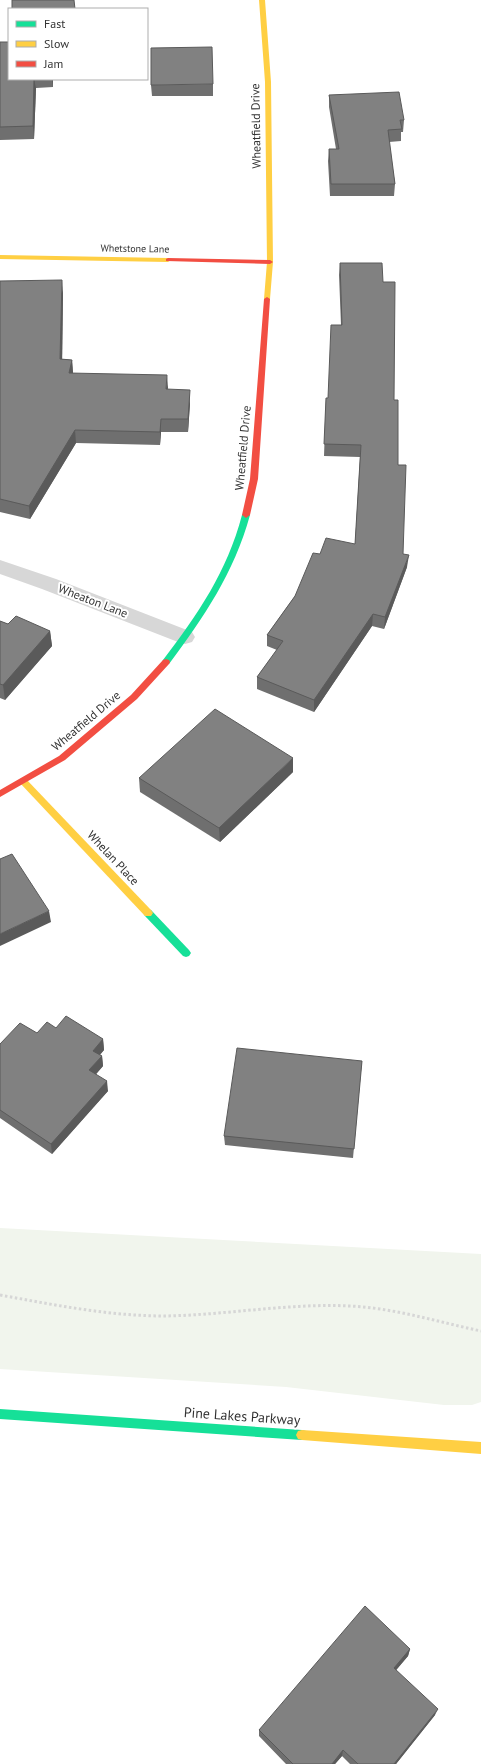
<svg xmlns="http://www.w3.org/2000/svg" width="481" height="1764" font-family="'PT Sans',sans-serif">
<style>
.green{fill:#f1f5ed}
.lines{fill:none;stroke-linecap:round;stroke-linejoin:round}
.path{stroke:#d6d6d6;stroke-width:3;stroke-dasharray:2.5 2.5;stroke-linecap:butt}
.street{fill:#d7d7d7;fill-rule:evenodd}
.fast{fill:#16e098;fill-rule:evenodd}
.slow{fill:#ffcf43;fill-rule:evenodd}
.jam{fill:#f24e42;fill-rule:evenodd}
.wall{fill:#6f6f6f}
.shaded-wall{fill:#5a5a5a}
.building{fill:#818181;stroke:#5a5a5a}
.labels{text-anchor:middle;stroke-width:4;stroke-linejoin:round;paint-order:stroke}
.far-street-label{font-size:10px;fill:#333;stroke:#fff}
.street-label{font-size:12px;fill:#333;stroke:#fff}
.near-street-label{font-size:14px;fill:#333;stroke:#fff}
</style>
<rect width="100%" height="100%" fill="#fff"/>
<!-- green -->
<polygon class="green" points="0,1228 481,1254 481,1402 472,1405 444,1405 286,1387 0,1369"/>
<g class="lines">
<!-- path -->
<path class="path" d="M 0,1295 C 55,1305 109,1316 165,1316 C 227,1315 288,1303 350,1306 C 394,1308 438,1322 481,1331"/>
<!-- street -->
<polygon class="street" points="0,560 56,579 192,632 195,637 192,642 185,644 178,642 42,589 0,574"/>
<!-- fast -->
<g class="fast">
<path d="M 246,512 L 250,515 C 234,573 204,617 169,664 L 163,664 L 162,662 L 163,660 C 198,614 227,572 242,515 Z"/>
<polygon points="148,909 151,910 189,950 191,953 189,956 186,957 183,956 145,916 143,913 145,910"/>
<polygon points="0,1409 302,1430 306,1431 308,1435 306,1439 302,1440 0,1419"/>
</g>
<!-- slow -->
<g class="slow">
<polygon points="259,0 265,0 271,82 273,262 270,299 267,301 264,299 267,262 265,82"/>
<polygon points="0,255 168,258 171,260 168,262 0,259"/>
<polygon points="23,778 26,779 151,910 153,913 151,916 145,916 20,783 19,781 20,779"/>
<polygon points="302,1430 481,1442 481,1454 302,1440 298,1439 296,1435 298,1431"/>
</g>
<!-- jam -->
<g class="jam">
<polygon points="168,258 270,260 273,262 270,264 166,261 166,259"/>
<polygon points="267,297 270,299 258,479 250,515 246,518 242,515 250,479 264,299"/>
<polygon points="166,659 169,660 170,662 169,664 137,699 65,760 0,797 0,790 59,756 131,695 163,660"/>
</g>
</g>
<!-- wall -->
<g class="wall">
<polygon points="0,42 9,42 9,79 53,79 53,87 36,88 34,139 0,140"/>
<polygon points="213,84 213,96 152,96 151,85"/>
<polygon points="329,95 404,120 403,132 401,132 401,141 389,142 395,184 394,196 330,196 328,161 329,149 336,149 329,107"/>
<polygon points="340,263 383,282 394,400 403,554 407,567 384,629 372,626 314,712 257,689 257,677 277,650 267,646 267,635 295,596 320,554 355,544 360,457 324,456 326,398 328,398 341,325 339,275"/>
<polygon points="0,281 63,293 62,359 72,360 73,373 168,389 190,403 188,432 161,432 160,445 76,443 30,519 0,512"/>
<polygon points="0,621 8,624 50,631 52,646 5,700 0,698"/>
<polygon points="293,772 220,842 140,792 139,778"/>
<polygon points="56,1028 103,1039 104,1050 100,1055 102,1056 103,1066 96,1074 108,1091 52,1154 0,1118 0,1044"/>
<polygon points="362,1061 353,1158 225,1145 224,1136"/>
<polygon points="410,1649 408,1656 396,1670 435,1715 396,1764 350,1764 342,1756 335,1764 286,1764 259,1736 259,1730"/>
</g>
<!-- shaded-wall -->
<g class="shaded-wall">
<polygon points="34,79 36,88 34,139 33,126"/>
<polygon points="52,79 53,79 53,87"/>
<polygon points="62,280 63,293 62,372 60,359"/>
<polygon points="72,360 73,373 70,386 69,373"/>
<polygon points="167,375 168,388 166,402 166,389"/>
<polygon points="190,390 190,403 188,432 188,419"/>
<polygon points="161,419 161,432 160,445 160,432"/>
<polygon points="75,430 76,443 30,519 29,506"/>
<polygon points="409,555 407,567 384,629 385,617"/>
<polygon points="373,614 372,626 314,712 314,700"/>
<polygon points="50,631 52,646 5,700 3,685"/>
<polygon points="293,758 293,772 220,842 219,828"/>
<polygon points="49,911 51,922 0,946 0,934"/>
<polygon points="103,1039 104,1050 94,1061 93,1051"/>
<polygon points="102,1056 103,1066 91,1080 89,1070"/>
<polygon points="107,1081 108,1091 52,1154 51,1144"/>
<polygon points="410,1649 408,1656 392,1675 394,1668"/>
<polygon points="438,1709 435,1715 396,1764 394,1764"/>
<polygon points="343,1750 342,1756 335,1764 332,1764"/>
</g>
<!-- building -->
<g class="building">
<polygon points="12,0 74,0 75,9 12,9"/>
<polygon points="9,29 9,79 34,79 33,126 0,127 0,42 9,42"/>
<polygon points="212,47 213,84 151,85 151,48"/>
<polygon points="399,92 404,120 400,120 402,129 388,130 395,184 331,184 329,149 339,149 329,95"/>
<polygon points="340,263 382,263 383,282 395,282 394,400 398,400 398,465 406,465 403,554 409,555 385,617 373,614 314,700 257,677 283,641 267,635 295,596 313,553 320,554 326,538 355,544 361,445 324,444 326,398 328,398 331,325 342,325"/>
<polygon points="62,280 60,359 72,360 69,373 167,375 166,389 190,390 188,419 161,419 160,432 75,430 29,506 0,499 0,281"/>
<polygon points="16,616 50,631 3,685 0,684 0,621 8,624"/>
<polygon points="215,709 293,758 219,828 139,778"/>
<polygon points="12,854 49,911 0,934 0,859"/>
<polygon points="66,1016 103,1039 93,1051 102,1056 89,1070 107,1081 51,1144 0,1110 0,1044 20,1023 37,1033 47,1022 56,1028"/>
<polygon points="237,1048 362,1061 354,1149 224,1136"/>
<polygon points="365,1606 410,1649 394,1668 438,1709 394,1764 358,1764 343,1750 332,1764 293,1764 259,1730"/>
</g>
<g class="labels">
<!-- far-street labels -->
<g class="far-street-label">
<text transform="translate(135 248) rotate(1)" y="4">Whetstone Lane</text>
</g>
<!-- street labels -->
<g class="street-label">
<text transform="translate(256 126) rotate(-91)" y="4">Wheatfield Drive</text>
<text transform="translate(243 448) rotate(-85)" y="4">Wheatfield Drive</text>
<text transform="translate(93 601) rotate(21)" y="4">Wheaton Lane</text>
<text transform="translate(86 721) rotate(-40)" y="4">Wheatfield Drive</text>
<text transform="translate(113 858) rotate(47)" y="4">Whelan Place</text>
</g>
<!-- near-street labels -->
<g class="near-street-label">
<text transform="translate(242 1416) rotate(4)" y="5">Pine Lakes Parkway</text>
</g>
</g>
<!-- legend -->
<rect x="8" y="8" width="140" height="72" fill="#ffffff" stroke="#adadad"/>
<rect x="16" y="21" width="20" height="6" fill="#16e098" stroke="#adadad"/>
<text x="44" y="28" font-size="12" fill="#333333">Fast</text>
<rect x="16" y="41" width="20" height="6" fill="#ffcf43" stroke="#adadad"/>
<text x="44" y="48" font-size="12" fill="#333333">Slow</text>
<rect x="16" y="61" width="20" height="6" fill="#f24e42" stroke="#adadad"/>
<text x="44" y="68" font-size="12" fill="#333333">Jam</text>
</svg>
